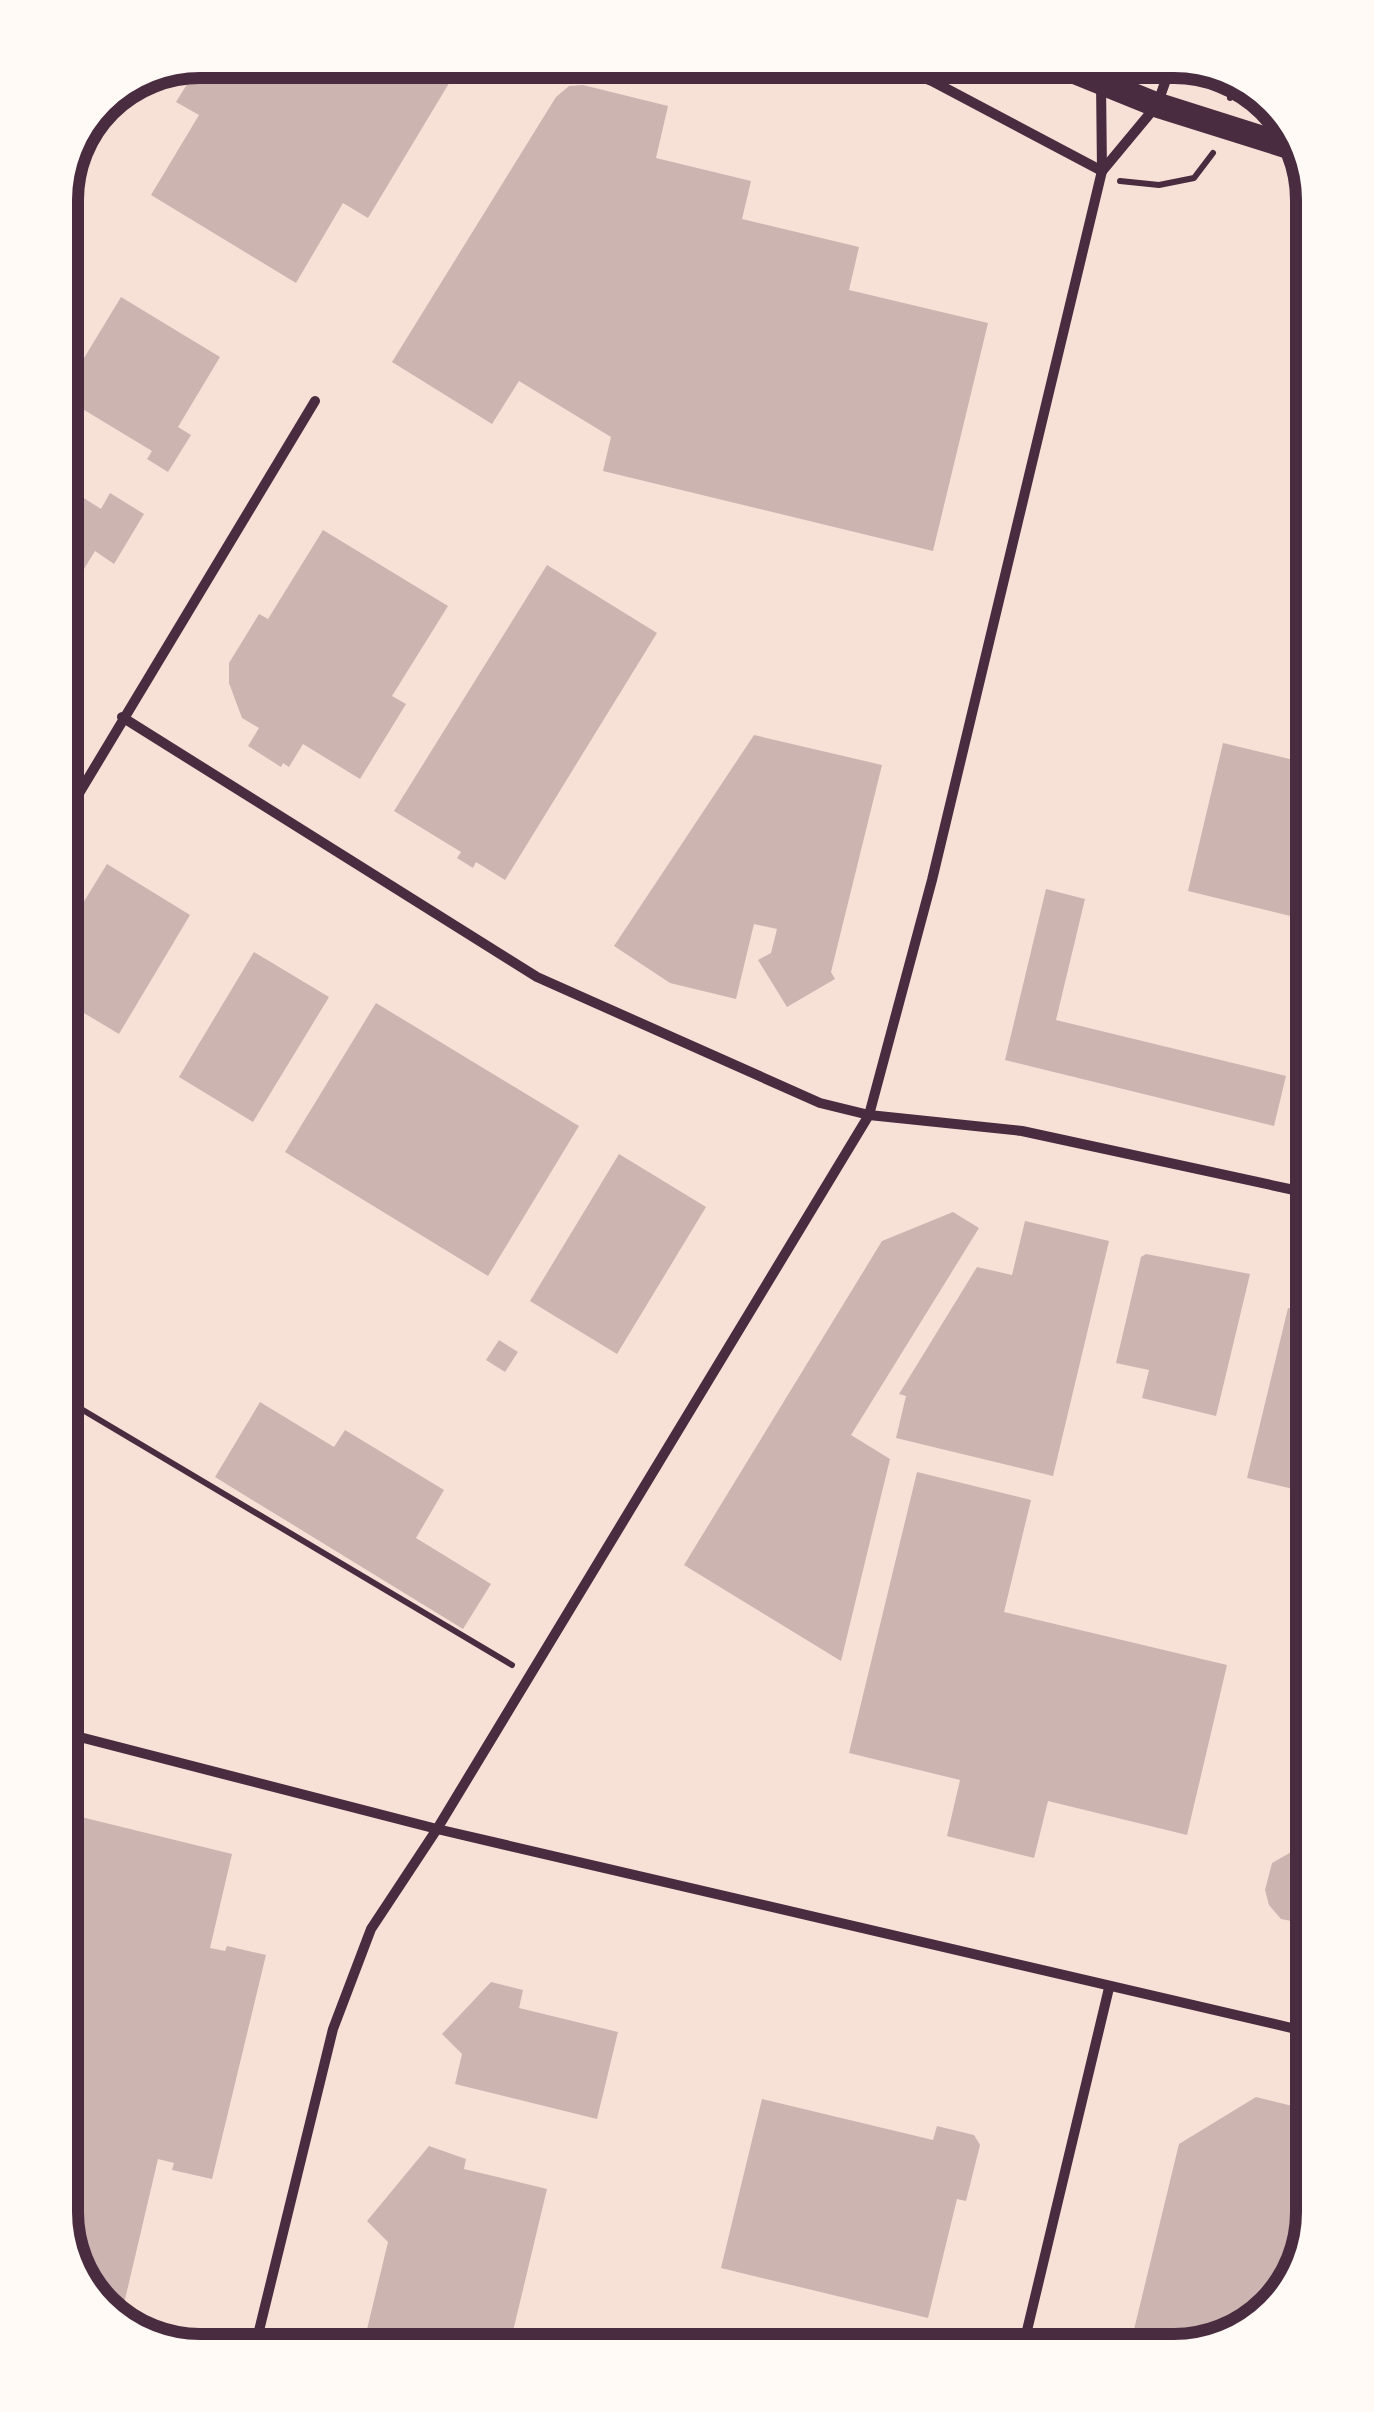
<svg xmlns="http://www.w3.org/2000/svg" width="1374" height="2412" font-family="'Open Sans',sans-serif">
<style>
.building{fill:#ccb4b1}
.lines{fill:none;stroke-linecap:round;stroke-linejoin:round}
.path{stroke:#4a2c40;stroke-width:6}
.minor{stroke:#4a2c40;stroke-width:10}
.primary{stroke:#4a2c40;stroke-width:25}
.rim{fill:none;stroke:#4a2c40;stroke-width:12}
</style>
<rect width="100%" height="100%" fill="#f7e1d7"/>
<!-- building -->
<g class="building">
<polygon points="202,60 463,60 368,218 343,203 296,283 151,195 199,115 176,102"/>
<polygon points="583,85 668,106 656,158 751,181 742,219 859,247 849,290 988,323 933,551 603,471 611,437 519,381 492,424 392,362 556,97 569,86"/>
<polygon points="61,260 77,270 63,301 61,299"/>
<polygon points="121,297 220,357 178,427 191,435 168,472 147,459 152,451 61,396"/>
<polygon points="62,484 101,509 110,493 144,514 114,564 95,551 62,605"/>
<polygon points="323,530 448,606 392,696 406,704 360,779 303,744 289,767 283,763 281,767 248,746 259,728 242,718 229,683 229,663 259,614 268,619"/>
<polygon points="547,565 657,633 505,880 476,862 473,868 457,858 461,852 394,811"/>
<polygon points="754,735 882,765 831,972 835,979 787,1007 758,960 771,953 777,929 754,924 736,999 670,983 614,946"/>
<polygon points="1223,743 1306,763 1307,920 1188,891"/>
<polygon points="107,864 190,915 119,1034 64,1001 64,934"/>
<polygon points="1046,889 1085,899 1056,1020 1286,1076 1274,1126 1005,1060"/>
<polygon points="254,952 329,997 253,1122 179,1077"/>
<polygon points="376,1003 579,1126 488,1276 285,1152"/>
<polygon points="619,1154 706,1207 617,1354 530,1301"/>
<polygon points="953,1212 979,1228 851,1435 890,1459 841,1661 684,1565 882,1241"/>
<polygon points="1025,1221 1109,1241 1053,1476 896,1438 906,1396 899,1394 977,1267 1012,1275"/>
<polygon points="1146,1254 1250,1274 1216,1416 1142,1398 1149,1370 1116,1363 1141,1257"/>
<polygon points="1288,1308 1309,1313 1310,1493 1247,1478"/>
<polygon points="499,1340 518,1352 505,1372 486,1360"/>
<polygon points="260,1402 334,1447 345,1430 444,1490 416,1538 491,1584 463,1629 215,1477"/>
<polygon points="917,1472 1031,1500 1004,1612 1227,1665 1187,1835 1048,1801 1034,1858 947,1836 960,1780 849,1753"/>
<polygon points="1310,1678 1311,1678 1311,1727 1299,1724"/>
<polygon points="69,1814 232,1854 210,1948 225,1951 227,1946 266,1955 212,2179 172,2170 174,2163 158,2159 119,2325 71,2266"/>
<polygon points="1300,1847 1312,1849 1312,1925 1281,1919 1269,1905 1265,1890 1272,1863"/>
<polygon points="491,1982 523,1990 519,2008 618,2032 597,2119 455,2084 462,2054 442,2034"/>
<polygon points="1256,2097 1313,2111 1314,2221 1290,2291 1228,2341 1131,2342 1179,2144"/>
<polygon points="762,2099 933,2140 937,2126 974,2135 980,2145 966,2201 957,2199 928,2318 721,2268"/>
<polygon points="429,2146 466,2159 464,2169 547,2189 509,2348 362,2350 388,2242 367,2221"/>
</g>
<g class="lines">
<!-- path -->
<g class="path">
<polyline points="1230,98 1236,80"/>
<polyline points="1120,181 1159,185 1194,178 1213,153"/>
<polyline points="66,1400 512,1665"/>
</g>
<!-- minor -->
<g class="minor">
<polyline points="879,60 932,81 1102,171"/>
<polyline points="1103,170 1157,105 1173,60"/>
<polyline points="122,717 537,977 820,1103 869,1115 1022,1131 1308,1193"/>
<polyline points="63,820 315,401"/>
<polyline points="68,1734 437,1829 1313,2033"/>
<polyline points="1024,2343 1109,1988"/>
<polyline points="254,2351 333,2029 371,1929 437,1829 869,1115 932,880 1102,171 1101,82 1110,60"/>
</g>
<!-- primary -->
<g class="primary">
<polyline points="1046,60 1157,105 1303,151"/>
<polyline points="1182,60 1193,64"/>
</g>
</g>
<!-- crop -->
<path d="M0 0H1374V2412H0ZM200 78H1174A122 122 0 0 1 1296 200V2212A122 122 0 0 1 1174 2334H200A122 122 0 0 1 78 2212V200A122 122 0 0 1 200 78Z" fill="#fffaf5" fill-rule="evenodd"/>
<path class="rim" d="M200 78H1174A122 122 0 0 1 1296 200V2212A122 122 0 0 1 1174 2334H200A122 122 0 0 1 78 2212V200A122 122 0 0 1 200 78Z"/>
</svg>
